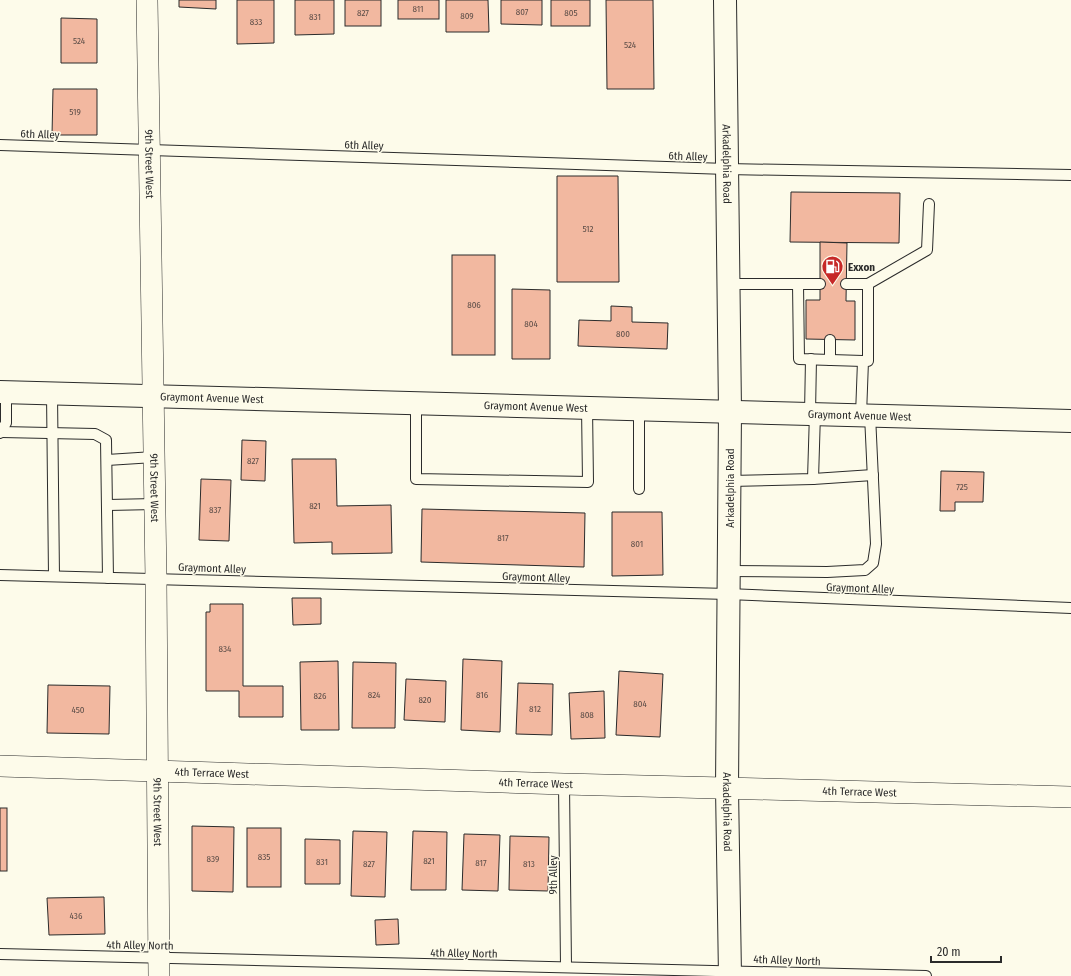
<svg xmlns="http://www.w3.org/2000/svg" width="1071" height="976" font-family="'Fira Sans Condensed',sans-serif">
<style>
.building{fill:#f2b8a0;stroke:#2b2b2b}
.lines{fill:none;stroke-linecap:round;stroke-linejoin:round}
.lane-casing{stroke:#2b2b2b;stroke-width:12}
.street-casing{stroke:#2b2b2b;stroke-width:22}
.secondary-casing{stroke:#2b2b2b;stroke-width:24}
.primary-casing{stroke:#2b2b2b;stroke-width:24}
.lane{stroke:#fdfbea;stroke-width:10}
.street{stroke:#fdfbea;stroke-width:21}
.secondary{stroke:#fdfbea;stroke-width:22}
.primary{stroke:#fdfbea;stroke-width:22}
.labels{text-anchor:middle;stroke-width:3;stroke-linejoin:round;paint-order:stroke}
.number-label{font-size:9px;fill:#5d4e48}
.street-label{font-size:11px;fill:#2b2b2b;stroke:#fdfbea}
.poi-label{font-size:11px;font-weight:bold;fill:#2b2b2b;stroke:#fdfbea;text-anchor:start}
</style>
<rect width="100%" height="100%" fill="#fdfbea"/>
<!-- building -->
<g class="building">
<polygon points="179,0 216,0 216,9 179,7"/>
<polygon points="237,0 274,0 274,43 237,44"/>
<polygon points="295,0 334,0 334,34 295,35"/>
<rect x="345" y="0" width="36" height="26"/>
<rect x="398" y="0" width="41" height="19"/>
<polygon points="446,0 488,0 489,32 446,32"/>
<polygon points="501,0 542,0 542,25 501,24"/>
<rect x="551" y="0" width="39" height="26"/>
<polygon points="606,0 653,0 654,89 607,89"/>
<polygon points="61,18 97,19 97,63 61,63"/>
<polygon points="53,89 97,89 97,135 52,135"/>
<polygon points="557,176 618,176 619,282 557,282"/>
<polygon points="791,192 900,193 899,243 790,242"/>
<polygon points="820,242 847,243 846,301 855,301 855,340 806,339 806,300 820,300"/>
<rect x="452" y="255" width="43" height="100"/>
<polygon points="512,289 550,290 550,359 512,359"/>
<polygon points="611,306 632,307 632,322 668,323 667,349 578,346 579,320 611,321"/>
<polygon points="242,440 266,441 265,481 241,480"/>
<polygon points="292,459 336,459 337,506 391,505 392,553 332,554 332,542 294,543"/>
<polygon points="941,471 984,472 983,502 955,502 955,511 940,511"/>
<polygon points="201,479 231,480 229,541 199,540"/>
<polygon points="422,509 585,513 584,567 421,562"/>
<polygon points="612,512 662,512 663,575 612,576"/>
<polygon points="292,598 321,598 321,624 293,625"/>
<polygon points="210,604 243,604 243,686 283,686 283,717 239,717 239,691 206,691 206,612 210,612"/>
<polygon points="463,659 502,661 500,732 461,730"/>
<polygon points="338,661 339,730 301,730 300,662"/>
<polygon points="353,662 396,663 395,728 352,728"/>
<polygon points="619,671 663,674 660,737 616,735"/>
<polygon points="406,679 446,681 445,722 404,720"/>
<polygon points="518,683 553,684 552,735 516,734"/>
<polygon points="48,685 110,686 109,734 47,733"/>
<polygon points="604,691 605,738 571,739 569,693"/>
<rect x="0" y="808" width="7" height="63"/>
<polygon points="192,826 234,827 233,892 192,891"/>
<rect x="247" y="828" width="34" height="59"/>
<polygon points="353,831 387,832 385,897 351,896"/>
<polygon points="413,831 447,832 446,890 411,890"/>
<polygon points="464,834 500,835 498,891 462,890"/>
<polygon points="510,836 549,837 548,891 509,890"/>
<polygon points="305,839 340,840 340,884 305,884"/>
<polygon points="104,897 105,934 49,935 47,898"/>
<polygon points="398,919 399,944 376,945 375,920"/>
</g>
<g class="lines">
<defs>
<g id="lane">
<polyline points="0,145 727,169 1071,175"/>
<polyline points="728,284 820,284"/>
<polyline points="798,284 799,359 863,361"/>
<polyline points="846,284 868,284 927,250 929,204"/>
<polyline points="830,340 830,360"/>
<polyline points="52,394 54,576"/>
<polyline points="416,403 416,479 588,482 587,407"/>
<polyline points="639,409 639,489"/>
<polyline points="810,413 811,359"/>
<polyline points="861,415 863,361 868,361 868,284"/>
<polyline points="2,432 95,434 106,440 108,578"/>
<polyline points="0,433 6,423 6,393"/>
<polyline points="107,460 154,457"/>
<polyline points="813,479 815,413"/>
<polyline points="730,481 813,479 873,475"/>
<polyline points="108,505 155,504"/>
<polyline points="729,571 827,572 865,570 873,563 876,544 870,415"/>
<polyline points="0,575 728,594 1071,608"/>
<polyline points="564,784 566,967"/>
<polyline points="0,954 926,976"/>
</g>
<g id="street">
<path id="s1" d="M 147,0 L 156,579 L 159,976"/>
<path id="s2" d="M 0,766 L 564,784 L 1071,797"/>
</g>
<g id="secondary">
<path id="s3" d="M 0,392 L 1071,421"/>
</g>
<g id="primary">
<path id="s4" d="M 725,0 L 730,411 L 727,788 L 730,976"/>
</g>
</defs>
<!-- lane casing -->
<use href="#lane" class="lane-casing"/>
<!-- street casing -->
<use href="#street" class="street-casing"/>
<!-- secondary casing -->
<use href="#secondary" class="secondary-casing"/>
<!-- primary casing -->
<use href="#primary" class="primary-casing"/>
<!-- lane -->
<use href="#lane" class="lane"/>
<!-- street -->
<use href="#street" class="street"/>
<!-- secondary -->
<use href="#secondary" class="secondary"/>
<!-- primary -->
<use href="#primary" class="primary"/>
</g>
<!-- icons -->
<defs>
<symbol id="fuel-pin" viewBox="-11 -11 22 30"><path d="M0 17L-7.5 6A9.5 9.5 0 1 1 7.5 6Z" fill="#c62828" stroke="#fdfbea"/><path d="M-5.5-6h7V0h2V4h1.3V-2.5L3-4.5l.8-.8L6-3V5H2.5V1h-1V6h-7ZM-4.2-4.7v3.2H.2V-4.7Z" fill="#fff"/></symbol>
</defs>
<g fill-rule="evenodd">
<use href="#fuel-pin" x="820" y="254" width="25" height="34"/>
</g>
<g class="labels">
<!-- number labels -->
<g class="number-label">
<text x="418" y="12">811</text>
<text x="522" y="15">807</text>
<text x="363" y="16">827</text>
<text x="571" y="16">805</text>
<text x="467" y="19">809</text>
<text x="315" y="20">831</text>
<text x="256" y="25">833</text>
<text x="79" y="44">524</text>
<text x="630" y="48">524</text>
<text x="75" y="115">519</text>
<text x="588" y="232">512</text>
<text x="474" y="308">806</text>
<text x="531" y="327">804</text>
<text x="623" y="337">800</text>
<text x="253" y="464">827</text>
<text x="962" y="490">725</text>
<text x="315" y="509">821</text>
<text x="215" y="513">837</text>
<text x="503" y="541">817</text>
<text x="637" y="547">801</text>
<text x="225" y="652">834</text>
<text x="374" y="698">824</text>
<text x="482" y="698">816</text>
<text x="320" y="699">826</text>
<text x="425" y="703">820</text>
<text x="640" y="707">804</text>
<text x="535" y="712">812</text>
<text x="78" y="713">450</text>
<text x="587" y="718">808</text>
<text x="264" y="860">835</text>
<text x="213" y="862">839</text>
<text x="429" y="864">821</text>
<text x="322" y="865">831</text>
<text x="481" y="866">817</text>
<text x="369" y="867">827</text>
<text x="529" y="867">813</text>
<text x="76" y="919">436</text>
</g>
<!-- street labels -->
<g class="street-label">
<text transform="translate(40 134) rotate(2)" y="4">6th Alley</text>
<text transform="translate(364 145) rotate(2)" y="4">6th Alley</text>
<text transform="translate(688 156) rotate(2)" y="4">6th Alley</text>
<text dy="4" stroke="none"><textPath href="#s1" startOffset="164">9th Street West</textPath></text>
<text dy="4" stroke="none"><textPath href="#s4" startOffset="164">Arkadelphia Road</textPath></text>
<text dy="4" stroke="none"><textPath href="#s3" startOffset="212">Graymont Avenue West</textPath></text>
<text dy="4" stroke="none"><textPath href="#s3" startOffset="536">Graymont Avenue West</textPath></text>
<text dy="4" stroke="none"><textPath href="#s3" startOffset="860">Graymont Avenue West</textPath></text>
<text dy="4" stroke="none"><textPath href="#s1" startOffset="488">9th Street West</textPath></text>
<text transform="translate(730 488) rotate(-90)" y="4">Arkadelphia Road</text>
<text transform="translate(212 568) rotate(2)" y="4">Graymont Alley</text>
<text transform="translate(536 577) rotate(2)" y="4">Graymont Alley</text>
<text transform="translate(860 588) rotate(2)" y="4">Graymont Alley</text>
<text dy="4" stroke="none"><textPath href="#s2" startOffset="212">4th Terrace West</textPath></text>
<text dy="4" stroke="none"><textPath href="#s2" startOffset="536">4th Terrace West</textPath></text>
<text dy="4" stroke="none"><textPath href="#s2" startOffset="860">4th Terrace West</textPath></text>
<text dy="4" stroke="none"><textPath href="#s1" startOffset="812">9th Street West</textPath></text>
<text dy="4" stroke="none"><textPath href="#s4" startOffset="812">Arkadelphia Road</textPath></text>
<text transform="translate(553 875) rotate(-90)" y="4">9th Alley</text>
<text transform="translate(140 945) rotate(1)" y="4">4th Alley North</text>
<text transform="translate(464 953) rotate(1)" y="4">4th Alley North</text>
<text transform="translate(787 960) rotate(2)" y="4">4th Alley North</text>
</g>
<!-- poi labels -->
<g class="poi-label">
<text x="848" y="271">Exxon</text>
</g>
</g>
<!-- scale -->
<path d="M931 956v6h70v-6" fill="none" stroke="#2b2b2b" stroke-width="2"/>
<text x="937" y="956" font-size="12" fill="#2b2b2b" stroke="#fdfbea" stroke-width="3" paint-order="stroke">20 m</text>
</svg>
